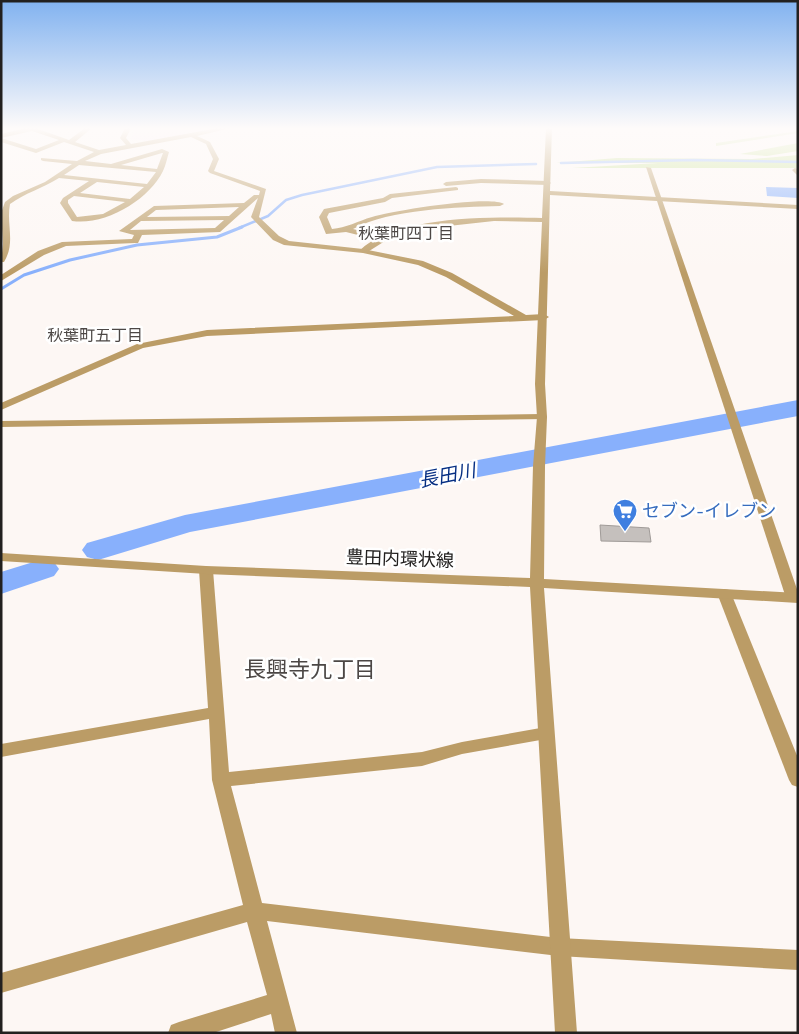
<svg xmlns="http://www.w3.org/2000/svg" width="799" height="1034" font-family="'Space Grotesk','Noto Sans JP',sans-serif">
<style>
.education{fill:#fce7f6}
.green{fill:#c5e08e}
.water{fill:#88b0fc}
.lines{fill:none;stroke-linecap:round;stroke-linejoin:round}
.stream-far1{stroke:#88b0fc;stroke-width:2.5}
.stream{stroke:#88b0fc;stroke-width:3}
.river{fill:#88b0fc;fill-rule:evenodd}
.building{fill:#c5c0bd;stroke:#a09b98}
.minor{fill:#bb9c66;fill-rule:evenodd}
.tertiary{fill:#bb9c66;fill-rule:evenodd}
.labels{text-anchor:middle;stroke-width:5;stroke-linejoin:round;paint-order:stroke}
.far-neighbourhood-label{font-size:16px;fill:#4c4745;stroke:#fff}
.shop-label{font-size:18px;fill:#366cbe;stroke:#fff;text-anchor:start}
.street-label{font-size:18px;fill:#22201f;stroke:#fff}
.water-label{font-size:19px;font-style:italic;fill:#062f83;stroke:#fff}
.near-neighbourhood-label{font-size:22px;fill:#4c4745;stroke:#fff}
</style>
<rect width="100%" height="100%" fill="#fdf7f4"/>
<!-- education -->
<polygon class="education" points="135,128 222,128 147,141 131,139"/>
<!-- green -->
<g class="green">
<polygon points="798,131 798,133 716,146 716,143"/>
<polygon points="798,143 798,151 767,156 740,154"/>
<polygon points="798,155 798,168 572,168 658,163 556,163 617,158 752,159"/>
</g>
<!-- water -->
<polygon class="water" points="766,187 798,188 798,198 767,196"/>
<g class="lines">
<!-- stream-far1 -->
<g class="stream-far1">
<polyline points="561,163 694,160 798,162"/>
<polyline points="239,228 268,216 286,200 302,195 437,167 536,164"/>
</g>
<!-- stream -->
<polyline class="stream" points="1,289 24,275 70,260 137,245 217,237 242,227"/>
<!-- river -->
<g class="river">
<polygon points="798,400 798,416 190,532 98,560 87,557 82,550 87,543 185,515"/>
<polygon points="43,559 54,562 59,569 54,576 1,594 1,572"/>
</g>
</g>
<!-- building -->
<polygon class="building" points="600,525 649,528 651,542 601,541"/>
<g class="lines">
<!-- minor -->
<g class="minor">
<path d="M 26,128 L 40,128 L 38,129 L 69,140 L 85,128 L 92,128 L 75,142 L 99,150 L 126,145 L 120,138 L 125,128 L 131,128 L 126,138 L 131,144 L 218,128 L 231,128 L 197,136 L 210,142 L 219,159 L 214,171 L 266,189 L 259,217 L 279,236 L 289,241 L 363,249 L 423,261 L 452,273 L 526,315 L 544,314 L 549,317 L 544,320 L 207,336 L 143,348 L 1,410 L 1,403 L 137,344 L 207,330 L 514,316 L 446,277 L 418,265 L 363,253 L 284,245 L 273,240 L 251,217 L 258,198 L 220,232 L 142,235 L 138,243 L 135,243 L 66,246 L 44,255 L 1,281 L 1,275 L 38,251 L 62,242 L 132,239 L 134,235 L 119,231 L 154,206 L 244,203 L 254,195 L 259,195 L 260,191 L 210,173 L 208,171 L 213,159 L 206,144 L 191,137 L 101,154 L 85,161 L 111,164 L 162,149 L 169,152 C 167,158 166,165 163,171 C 149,200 105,226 72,221 L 60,203 L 63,198 L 89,181 L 59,178 C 43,188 25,193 10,204 C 6,225 16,242 4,262 L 1,262 L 3,244 L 1,213 L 5,202 L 13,196 L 45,182 L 72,164 L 43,161 L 41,160 L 41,158 L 77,161 L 94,152 L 64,142 L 36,153 L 1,142 L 1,138 L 36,149 L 59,140 L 32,131 L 1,138 L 1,134 ZM 163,153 L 157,169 L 121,165 L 162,153 ZM 79,165 L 156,172 L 147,184 L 64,175 ZM 97,182 L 144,187 L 130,199 L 80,193 ZM 74,196 L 125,202 L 103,214 L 77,217 L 68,203 L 68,200 ZM 239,207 L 229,216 L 147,217 L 156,210 ZM 224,220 L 215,228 L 130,230 L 141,221 Z"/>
<polygon points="646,167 651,168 798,592 798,601 788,601 786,598"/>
<polygon points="795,168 798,169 798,176 792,170"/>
<polygon points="481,179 548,181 551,183 548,185 481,183 446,186 443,184 446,182"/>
<path d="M 456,187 L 458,188 L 458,190 L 392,198 L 385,202 L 329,213 L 327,217 L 332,229 C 346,228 358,221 372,217 C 391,211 490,195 504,204 L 500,206 C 458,207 390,209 353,229 L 385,237 L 385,241 L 382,241 L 346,232 L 326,234 L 319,217 L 324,209 L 383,198 L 390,194 Z"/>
<polygon points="542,414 546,415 547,417 546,419 1,427 1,421"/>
<polygon points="206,566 213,570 229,772 422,752 462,742 546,727 552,729 554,733 552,737 546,739 462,754 422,766 231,786 262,903 559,938 798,950 798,970 559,956 267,921 297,1033 275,1033 271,1014 213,1033 168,1033 171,1025 179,1022 267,995 247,922 1,993 1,973 243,905 212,780 209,719 1,757 1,744 208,708 199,570"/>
<polygon points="724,589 729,590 731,593 798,758 798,787 792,785 789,780 717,593 719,590"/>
</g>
<!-- tertiary -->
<path class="tertiary" d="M 546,128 L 552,128 L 550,191 L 798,205 L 798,209 L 550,195 L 545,384 L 547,417 L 545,466 L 544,579 L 798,593 L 798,603 L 544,588 L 577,1033 L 555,1033 L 530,587 L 206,574 L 1,561 L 1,553 L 206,566 L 530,578 L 533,466 L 537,417 L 535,384 L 542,222 L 494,221 L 412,230 L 385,241 L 366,253 L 359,251 C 396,215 493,217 542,218 Z"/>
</g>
<!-- sky -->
<linearGradient id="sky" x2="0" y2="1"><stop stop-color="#81b2f0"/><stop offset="0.47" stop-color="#fefbfa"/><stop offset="1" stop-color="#fefbfa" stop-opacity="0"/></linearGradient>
<rect width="799" height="273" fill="url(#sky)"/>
<!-- icons -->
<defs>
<symbol id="supermarket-pin" viewBox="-11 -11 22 30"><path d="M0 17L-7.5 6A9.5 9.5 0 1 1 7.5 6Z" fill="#3f7fe0" stroke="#fff"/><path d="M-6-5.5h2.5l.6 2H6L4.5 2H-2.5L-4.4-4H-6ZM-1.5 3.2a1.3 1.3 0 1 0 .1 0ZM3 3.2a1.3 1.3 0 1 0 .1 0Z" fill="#fff"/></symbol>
</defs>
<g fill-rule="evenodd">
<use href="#supermarket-pin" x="611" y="497" width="28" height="38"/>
</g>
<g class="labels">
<!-- far-neighbourhood labels -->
<g class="far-neighbourhood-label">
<text x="406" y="239">秋葉町四丁目</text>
<text x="95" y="341">秋葉町五丁目</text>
</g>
<!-- shop labels -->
<g class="shop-label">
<text x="642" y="517">セブン-イレブン</text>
</g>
<!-- street labels -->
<g class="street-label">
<text transform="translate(400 559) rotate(2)" y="6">豊田内環状線</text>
</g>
<!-- water labels -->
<g class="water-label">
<text transform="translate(447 475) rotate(-11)" y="7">長田川</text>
</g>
<!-- near-neighbourhood labels -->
<g class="near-neighbourhood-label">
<text x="310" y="677">長興寺九丁目</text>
</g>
</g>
<!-- border -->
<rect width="799" height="1034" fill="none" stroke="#22201f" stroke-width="5"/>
</svg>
